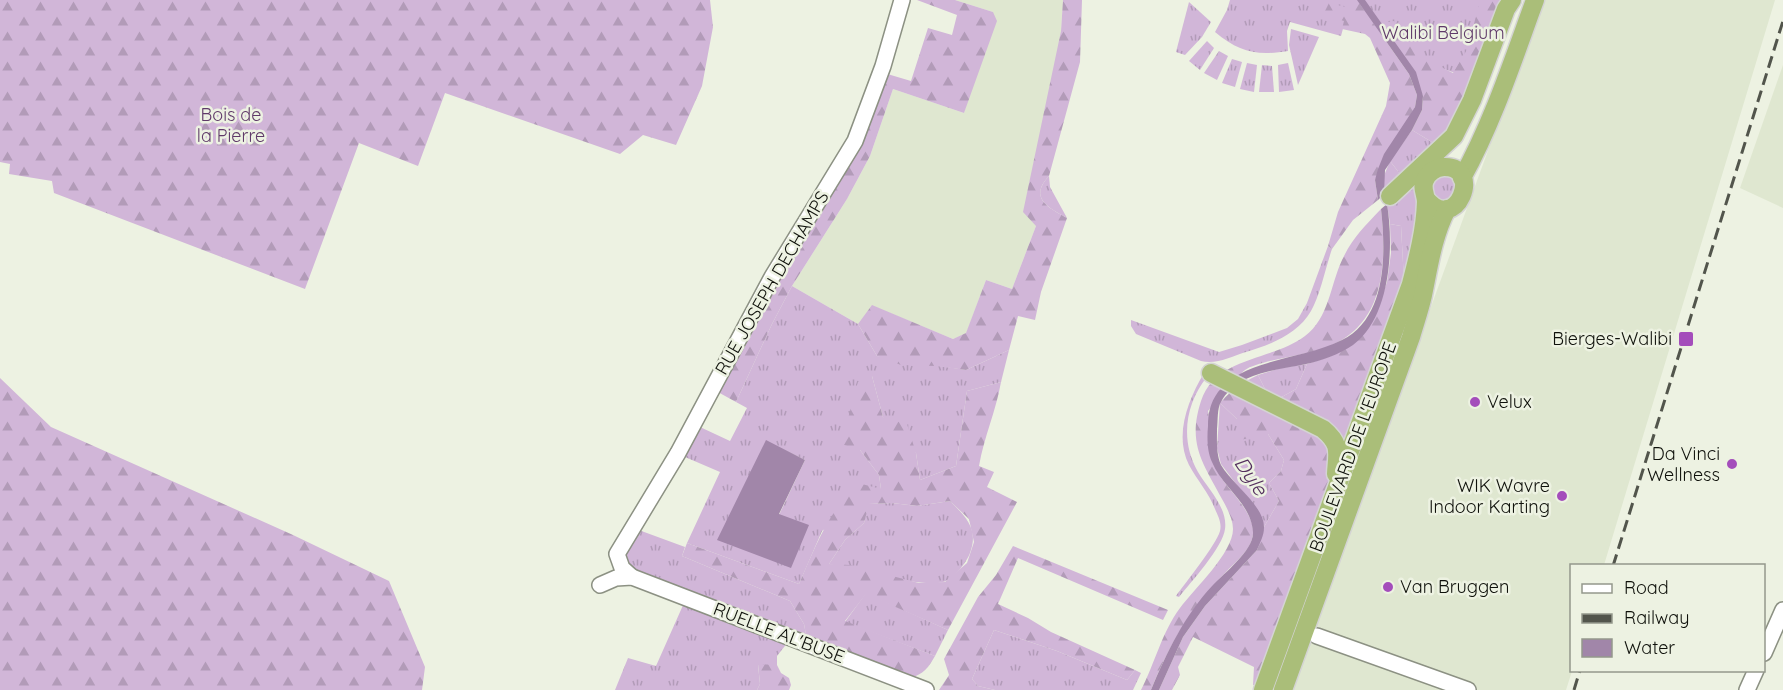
<svg xmlns="http://www.w3.org/2000/svg" width="1783" height="690" font-family="Quicksand,sans-serif">
<style>
.built{fill:#dfe7d0}
.grass{fill:url(#grass-tufts);fill-rule:evenodd}
.forest{fill:url(#forest-firs);fill-rule:evenodd}
.water{fill:#a186a9}
.lines{fill:none;stroke-linecap:round;stroke-linejoin:round}
.secondary-casing{stroke:#8c9183;stroke-width:18}
.highway-casing{stroke:#d4d4d3;stroke-width:21}
.secondary{stroke:#fff;stroke-width:15}
.highway{stroke:#aabe79;stroke-width:18}
.rail{stroke:#52554c;stroke-width:3;stroke-dasharray:12 6;stroke-linecap:butt}
.poi-dot{fill:#a44dbb;stroke:#edf2e2;stroke-width:2}
.labels{text-anchor:middle;stroke-width:5;stroke-linejoin:round;paint-order:stroke}
.park-label{font-size:18px;fill:#5f3969;stroke:#edf2e2}
.street-label{font-size:18px;fill:#0f110b;stroke:#edf2e2}
.poi-label{font-size:18px;fill:#0f110b;stroke:#edf2e2;text-anchor:end}
.water-label{font-size:20px;font-style:italic;fill:#542f5e;stroke:#edf2e2}
</style>
<defs>
<pattern id="grass-tufts" width="24" height="20" patternUnits="userSpaceOnUse" patternTransform="scale(1.5)"><rect width="24" height="20" fill="#d1b6d8"/><path d="M3 7l-1-3M5 7V3M7 7l1-3M15 17l-1-3M17 17v-4M19 17l1-3" fill="none" stroke="#b29bb8"/></pattern>
<pattern id="forest-firs" width="22" height="20" patternUnits="userSpaceOnUse" patternTransform="scale(1.5)"><rect width="22" height="20" fill="#d1b6d8"/><path d="M5 1l3.5 6h-7zM16 11l3.5 6h-7z" fill="#b29bb8"/></pattern>
</defs>
<rect width="100%" height="100%" fill="#edf2e2"/>
<!-- built -->
<g class="built">
<polygon points="955,0 1063,0 1061,31 1036,226 1012,289 986,280 966,334 953,339 873,306 858,324 792,286 847,199 870,156 893,89 964,113 993,12"/>
<polygon points="1543,0 1775,0 1604,565 1572,566 1572,671 1566,690 1291,690"/>
<polygon points="1783,65 1783,208 1740,188"/>
</g>
<!-- grass -->
<g class="grass">
<path d="M 1230,0 L 1491,0 L 1465,75 C 1432,70 1407,45 1376,33 C 1366,29 1354,27 1344,25 L 1341,36 L 1290,22 L 1287,31 L 1288,51 C 1256,56 1239,52 1215,32 L 1227,10 Z"/>
<polygon points="1189,2 1211,22 1202,37 1185,55 1176,52"/>
<polygon points="1291,29 1319,37 1298,85 1289,45"/>
<polygon points="1207,41 1214,48 1200,70 1189,61"/>
<polygon points="1219,51 1228,56 1217,80 1204,73"/>
<polygon points="1232,59 1242,62 1235,87 1222,83"/>
<polygon points="1247,63 1257,65 1254,92 1240,89"/>
<polygon points="1288,63 1294,90 1279,92 1278,65"/>
<polygon points="1262,65 1272,66 1274,92 1259,92"/>
<polygon points="1412,130 1440,147 1404,179 1390,161"/>
<polygon points="1447,173 1458,183 1450,202 1435,199 1430,184 1432,179"/>
<path d="M 1049,176 L 1050,187 L 1067,218 C 1049,208 1028,198 1049,176 Z"/>
<path d="M 1415,187 C 1419,219 1410,250 1404,281 L 1401,226 L 1390,224 L 1387,204 Z"/>
<path d="M 1328,246 L 1332,249 C 1326,266 1320,296 1311,311 C 1298,334 1270,345 1246,352 C 1230,357 1216,365 1201,361 L 1136,334 L 1131,326 L 1131,320 L 1219,352 L 1242,345 L 1287,328 L 1298,319 L 1307,303 Z"/>
<path d="M 792,286 L 858,324 L 877,356 L 966,370 L 1009,350 L 1001,382 L 967,391 L 956,466 L 920,480 L 916,453 L 883,417 L 872,376 L 860,450 L 879,475 L 881,489 L 822,531 L 799,584 L 687,543 L 720,472 L 685,457 L 700,427 L 730,441 L 747,408 L 736,402 L 772,324 ZM 766,441 L 805,460 L 779,515 Z"/>
<polygon points="1307,364 1296,389 1280,398 1268,395 1258,375 1281,368"/>
<path d="M 1204,373 L 1207,377 C 1185,404 1180,441 1198,472 C 1208,489 1228,508 1225,529 C 1223,547 1191,582 1179,597 L 1176,596 C 1186,582 1216,545 1220,531 C 1222,523 1218,516 1215,509 C 1209,493 1197,480 1189,465 C 1174,435 1188,400 1204,373 Z"/>
<polygon points="1220,403 1237,419 1268,434 1284,460 1281,471 1269,483 1279,501 1264,527 1260,516 1221,464 1217,448"/>
<path d="M 950,501 C 966,517 979,529 970,553 C 967,562 953,580 943,582 C 921,588 854,569 829,564 L 845,540 L 864,523 L 868,504 L 892,503 L 917,506 Z"/>
<polygon points="636,529 685,547 682,556 790,601 804,624 807,640 630,573 624,551"/>
<polygon points="866,593 948,630 935,656 845,622"/>
<polygon points="684,603 788,642 777,656 777,665 758,665 760,684 757,690 615,690 628,658 656,666"/>
<polygon points="994,630 1057,651 1127,680 1135,670 1141,673 1133,690 995,690 978,686 972,679"/>
</g>
<!-- forest -->
<g class="forest">
<polygon points="0,0 710,0 713,27 702,86 676,145 643,135 620,154 445,93 418,166 359,143 305,289 54,193 52,181 9,174 10,164 0,162"/>
<polygon points="917,0 955,0 993,12 997,21 964,113 893,89 870,156 847,199 792,286 772,324 736,402 716,391 884,73 911,81 928,28 952,35 957,15"/>
<path d="M 1063,0 L 1082,0 L 1080,62 L 1049,176 C 1028,198 1049,208 1067,218 L 1041,292 L 1035,320 L 1018,316 L 1009,350 L 966,370 L 936,366 L 901,365 L 877,356 L 858,324 L 872,305 L 953,339 L 966,333 L 986,280 L 1012,289 L 1036,226 L 1023,212 L 1061,31 Z"/>
<polygon points="1344,0 1357,0 1409,74 1417,95 1415,107 1375,180 1378,200 1353,220 1332,249 1328,246 1338,212 1386,106 1390,83 1370,38 1365,34 1342,29 1344,21 1334,18 1334,13 1325,11 1329,3 1346,7 1348,5"/>
<path d="M 1480,0 L 1503,0 L 1459,118 L 1440,147 L 1412,130 L 1422,110 L 1423,96 L 1383,23 L 1394,21 C 1408,45 1428,62 1453,73 L 1468,48 Z"/>
<polygon points="1390,161 1404,179 1384,194 1383,178"/>
<path d="M 1381,209 C 1388,271 1383,336 1311,352 C 1296,356 1256,362 1245,370 C 1234,379 1218,400 1208,411 C 1211,425 1215,469 1222,479 C 1232,493 1255,515 1253,534 C 1252,548 1237,561 1227,571 C 1191,607 1170,643 1151,690 L 1141,690 C 1155,663 1162,632 1180,608 C 1194,589 1233,553 1233,529 C 1233,519 1227,508 1222,499 C 1203,463 1187,444 1201,401 C 1216,356 1272,361 1305,336 C 1329,318 1330,286 1342,260 C 1353,237 1364,227 1381,209 Z"/>
<path d="M 1390,224 L 1401,226 L 1404,281 L 1258,685 L 1253,685 L 1254,667 L 1193,637 L 1178,667 L 1180,675 L 1172,690 L 1159,690 L 1183,637 L 1205,606 L 1257,550 L 1264,527 L 1279,501 L 1269,483 L 1281,471 L 1284,460 L 1268,434 L 1240,440 L 1237,419 L 1220,403 C 1231,390 1243,382 1258,375 L 1268,395 L 1280,398 L 1296,389 L 1307,364 L 1331,356 L 1377,311 L 1387,282 L 1391,253 Z"/>
<path d="M 872,376 L 883,417 L 907,424 L 916,453 L 920,480 L 956,466 L 967,391 L 1001,382 C 996,411 984,437 979,466 L 994,472 L 987,487 L 1017,502 L 948,630 L 866,594 L 845,621 L 935,656 C 928,668 924,674 910,678 L 807,640 L 804,624 L 790,601 L 682,556 L 687,543 L 799,584 C 815,547 829,511 858,483 L 881,489 L 879,475 L 860,450 L 841,444 L 858,382 ZM 950,501 L 969,519 L 974,542 L 967,563 L 945,582 L 919,583 L 850,565 L 829,564 L 845,540 L 864,523 L 869,504 L 892,503 L 917,506 Z"/>
<polygon points="0,378 51,427 293,535 389,581 425,667 422,690 0,690"/>
<polygon points="1013,546 1168,610 1163,620 1018,558 998,604 1028,618 1051,632 1135,670 1127,680 1057,651 994,630 972,679 978,686 995,690 939,690 949,675 944,659 978,597 996,575"/>
<polygon points="758,664 777,665 781,673 789,678 791,685 789,690 757,690 760,684"/>
</g>
<!-- water -->
<g class="water">
<polygon points="1357,0 1365,0 1416,72 1423,96 1422,110 1412,130 1385,170 1384,194 1378,200 1375,180 1378,169 1384,154 1415,107 1417,95 1409,74"/>
<path d="M 1387,204 C 1394,246 1391,317 1353,345 C 1340,354 1321,361 1306,364 C 1278,370 1237,372 1221,402 C 1217,408 1218,421 1217,429 C 1217,440 1216,454 1221,465 C 1231,483 1265,506 1264,528 C 1264,535 1260,543 1257,550 L 1205,606 L 1183,637 L 1159,690 L 1151,690 C 1167,652 1184,616 1213,585 C 1224,573 1254,550 1253,532 C 1251,503 1222,487 1212,462 C 1207,452 1207,437 1208,426 C 1208,414 1210,403 1218,392 C 1231,376 1248,369 1268,363 C 1293,355 1318,352 1342,340 C 1387,318 1386,253 1381,209 Z"/>
<polygon points="766,440 805,460 779,514 809,525 791,568 717,540"/>
</g>
<g class="lines">
<defs>
<g id="secondary">
<polyline points="632,577 622,568 617,554 678,453 772,277 855,141 883,66 902,0"/>
<polyline points="600,585 616,578 632,577 926,690"/>
<polyline points="1317,636 1468,690"/>
<polyline points="1764,653 1783,610"/>
<polyline points="1747,690 1756,670"/>
</g>
<g id="highway">
<path d="M 1462,178 C 1493,122 1513,60 1535,0"/>
<polyline points="1390,196 1454,136 1472,100 1506,9 1512,0"/>
<path d="M 1211,373 L 1323,429 C 1342,445 1337,453 1336,474"/>
<path d="M 1263,690 L 1411,284 C 1418,257 1425,230 1426,202 C 1426,194 1421,188 1425,180 C 1428,173 1435,168 1443,167 C 1485,165 1456,236 1426,199"/>
<path d="M 1283,690 L 1411,337 C 1415,323 1420,309 1423,295 C 1429,266 1433,236 1447,209"/>
</g>
</defs>
<!-- secondary casing -->
<use href="#secondary" class="secondary-casing"/>
<!-- highway casing -->
<use href="#highway" class="highway-casing"/>
<!-- secondary -->
<use href="#secondary" class="secondary"/>
<!-- highway -->
<use href="#highway" class="highway"/>
<!-- rail -->
<g class="rail">
<polyline points="1613,566 1783,21"/>
<polyline points="1574,690 1580,670"/>
</g>
</g>
<!-- markers -->
<g class="poi-dot">
<rect x="1678" y="331" width="16" height="16" rx="3"/>
<circle cx="1475" cy="402" r="6"/>
<circle cx="1732" cy="464" r="6"/>
<circle cx="1562" cy="496" r="6"/>
<circle cx="1388" cy="587" r="6"/>
</g>
<g class="labels">
<!-- park labels -->
<g class="park-label">
<text x="1443" y="39">Walibi Belgium</text>
<text x="231" y="121">Bois de<tspan x="231" dy="21">la Pierre</tspan></text>
</g>
<!-- street labels -->
<g class="street-label">
<text transform="translate(772 283) rotate(-60)" y="6">RUE JOSEPH DECHAMPS</text>
<text transform="translate(1353 447) rotate(-70)" y="6">BOULEVARD DE L'EUROPE</text>
<text transform="translate(779 633) rotate(21)" y="6">RUELLE AL'BUSE</text>
</g>
<!-- poi labels -->
<g class="poi-label">
<text x="1672" y="345">Bierges-Walibi</text>
<text x="1487" y="408" text-anchor="start">Velux</text>
<text x="1720" y="460">Da Vinci<tspan x="1720" dy="21">Wellness</tspan></text>
<text x="1550" y="492">WIK Wavre<tspan x="1550" dy="21">Indoor Karting</tspan></text>
<text x="1400" y="593" text-anchor="start">Van Bruggen</text>
</g>
<!-- water labels -->
<g class="water-label">
<text transform="translate(1251 476) rotate(56)" y="7">Dyle</text>
</g>
</g>
<!-- legend -->
<rect x="1570" y="564" width="195" height="108" fill="#edf2e2" stroke="#94988c" stroke-width="1.5"/>
<rect x="1582" y="584" width="30" height="9" fill="#ffffff" stroke="#94988c" stroke-width="1.5"/>
<text x="1624" y="594" font-size="18" fill="#0f110b">Road</text>
<rect x="1582" y="614" width="30" height="9" fill="#52554c" stroke="#94988c" stroke-width="1.5"/>
<text x="1624" y="624" font-size="18" fill="#0f110b">Railway</text>
<rect x="1582" y="639" width="30" height="18" fill="#a186a9" stroke="#94988c" stroke-width="1.5"/>
<text x="1624" y="654" font-size="18" fill="#0f110b">Water</text>
</svg>
